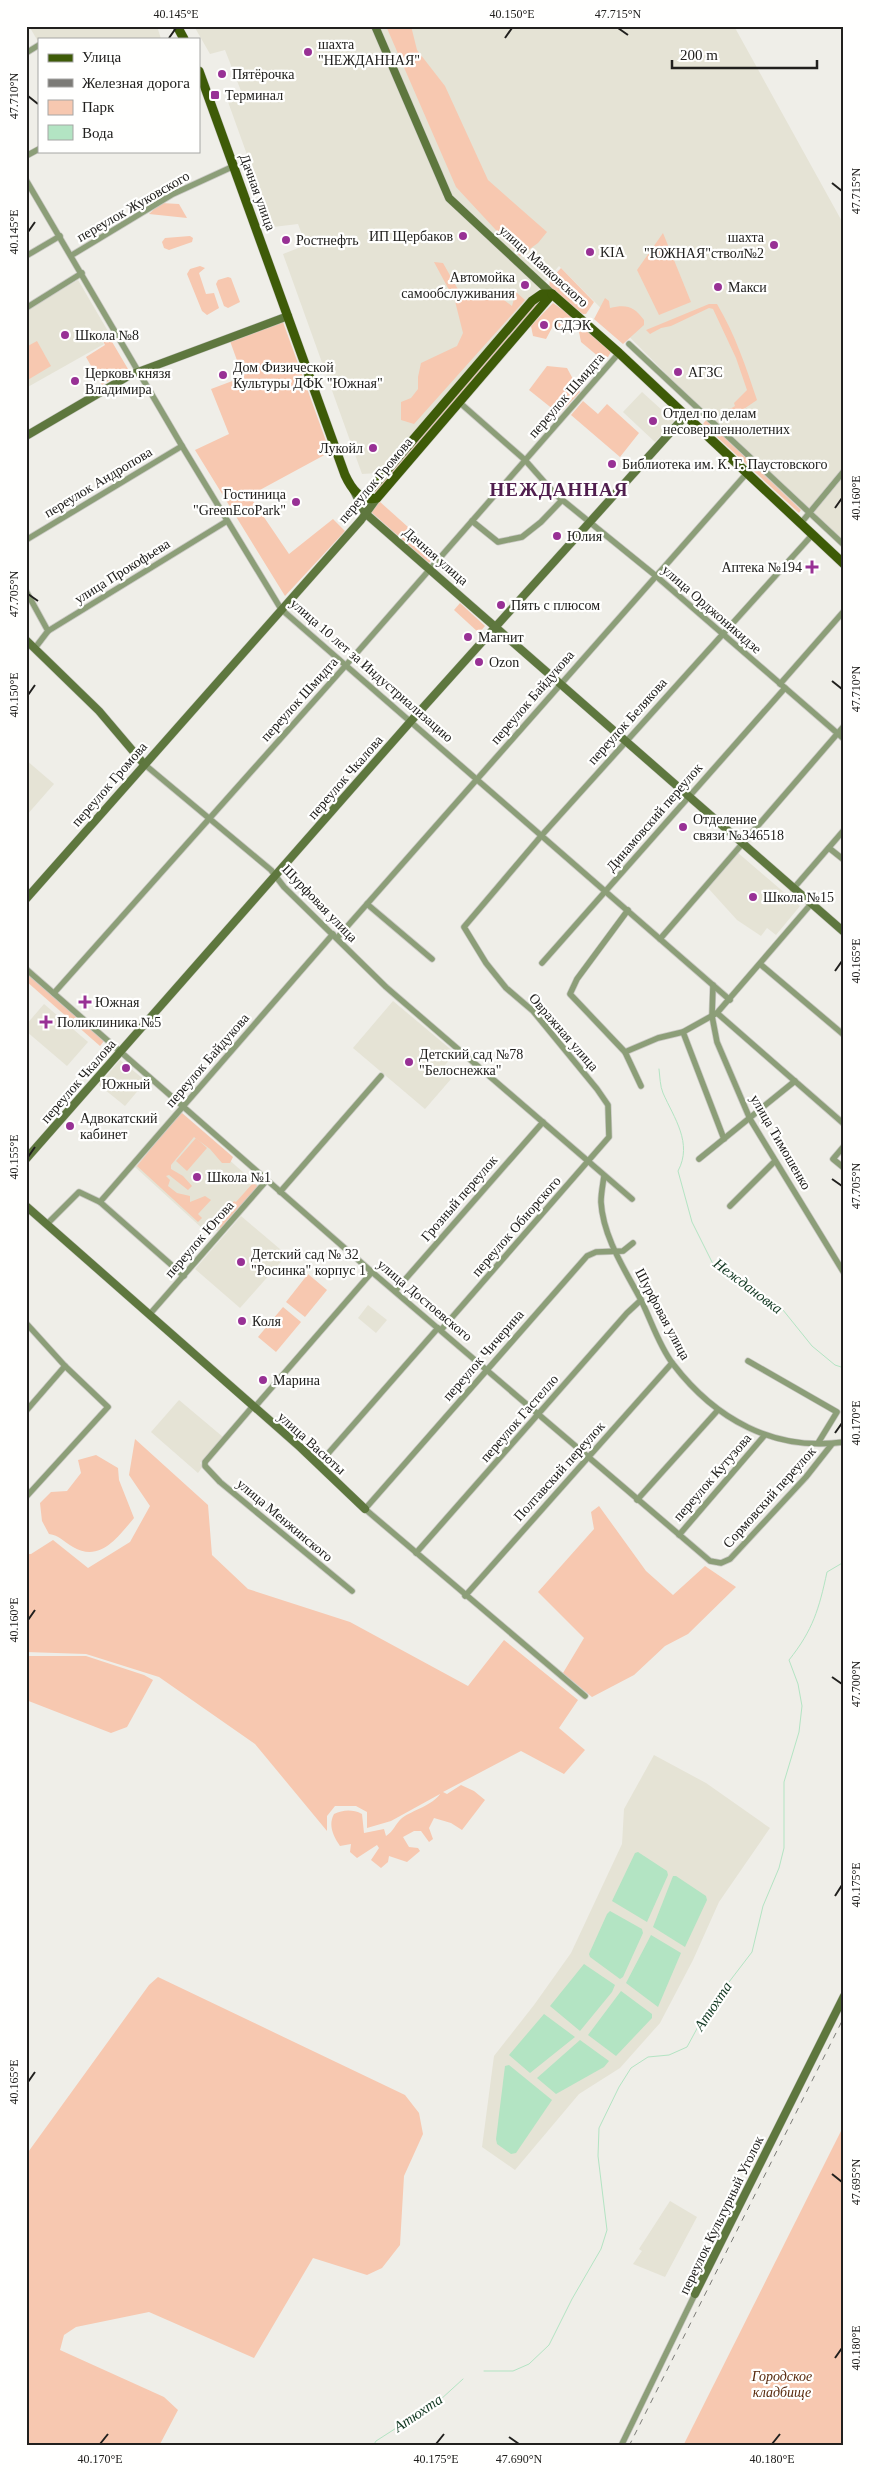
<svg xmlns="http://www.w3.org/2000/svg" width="870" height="2472" font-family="'Times New Roman',serif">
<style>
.built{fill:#e5e3d5}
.green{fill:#f7c8b0}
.water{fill:#b3e4c3}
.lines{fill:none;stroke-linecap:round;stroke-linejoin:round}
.stream{stroke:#b3e4c3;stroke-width:1}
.street-casing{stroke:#cac9c4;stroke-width:7}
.secondary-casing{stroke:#cac9c4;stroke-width:9}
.primary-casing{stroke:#cac9c4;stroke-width:10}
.street{stroke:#8c9e78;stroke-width:5.5}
.secondary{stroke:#5e773e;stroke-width:8}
.primary{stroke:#3e5b08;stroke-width:9}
.rail{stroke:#7c7b77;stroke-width:1;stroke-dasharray:6 6;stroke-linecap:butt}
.ticks{fill:none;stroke:#21201e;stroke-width:2}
.poi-dot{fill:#983195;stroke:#fffffe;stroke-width:2}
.labels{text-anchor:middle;stroke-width:4.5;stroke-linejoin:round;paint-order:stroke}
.poi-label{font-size:14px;fill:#21201e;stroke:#fffffe;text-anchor:start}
.street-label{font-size:14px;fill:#21201e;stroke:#fffffe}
.park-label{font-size:14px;font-style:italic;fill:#57280b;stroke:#fffffe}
.water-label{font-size:15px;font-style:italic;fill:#123822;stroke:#fffffe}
.district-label{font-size:19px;font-weight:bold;letter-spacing:1px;fill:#501e4e;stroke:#fffffe}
.neatline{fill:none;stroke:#21201e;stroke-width:2}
.ticks-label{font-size:12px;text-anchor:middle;fill:#21201e}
</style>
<rect width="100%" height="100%" fill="#efeee8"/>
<!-- built -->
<g class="built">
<polygon points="29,26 157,26 161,39 39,39 39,43"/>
<polygon points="194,26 734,26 844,225 844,542 714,422 559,266 378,473 362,474 283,254 306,245 298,224 273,227 227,99 241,91 225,50 210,54"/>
<polygon points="78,280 109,333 100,338 104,344 26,388 26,311"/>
<polygon points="642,392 674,421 655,442 623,412"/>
<polygon points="26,760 54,784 26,816"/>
<polygon points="737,852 800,906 776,935 767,928 761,936 737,920 708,888"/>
<polygon points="393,1001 455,1053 441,1070 451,1079 425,1109 353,1048"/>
<polygon points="44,1004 88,1042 67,1066 26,1031 26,1025"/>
<polygon points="120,1060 146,1081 125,1106 99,1085"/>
<polygon points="178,1115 260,1187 221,1231 205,1231 135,1167"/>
<polygon points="241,1216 287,1255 240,1308 195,1269"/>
<polygon points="368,1305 387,1320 376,1333 358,1318"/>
<polygon points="179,1400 223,1437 200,1463 203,1466 198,1473 151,1432"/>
<polygon points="654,1755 706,1783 770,1828 719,1902 693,1960 660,2023 620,2068 579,2094 515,2170 482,2147 494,2056 534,2005 571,1953 622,1844 624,1809"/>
<polygon points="670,2201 697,2217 665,2277 633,2264 642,2251 639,2249"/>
</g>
<!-- green -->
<g class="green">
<polygon points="386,26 411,26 417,50 445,86 488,180 547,232 538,243 520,256 456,187"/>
<polygon points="161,203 179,204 187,218 149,214"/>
<polygon points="663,233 691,302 659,315 637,270"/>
<polygon points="190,236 193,238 192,242 169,250 164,248 162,242 165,238"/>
<polygon points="434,262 443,263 464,300 489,289 512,306 516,292 525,300 414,424 401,420 401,402 411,398 418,389 418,377 421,363 457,346 463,333 455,301"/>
<polygon points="200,266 205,268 199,273 206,294 214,293 219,308 207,315 202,311 187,274 190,269"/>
<polygon points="561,268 594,302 586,314 583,314 549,288 550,280"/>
<polygon points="228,277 231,278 240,302 228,308 224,306 216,284 218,280"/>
<path d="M 605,298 L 609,301 L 610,308 C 626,304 634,306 644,320 L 644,325 L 623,344 L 594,319 Z"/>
<polygon points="537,301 540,304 377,494 374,491"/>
<polygon points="553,303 574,318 566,331 553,326 546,339 533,336 531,326"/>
<path d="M 709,304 L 717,304 C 735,334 746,367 757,400 L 735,415 L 730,409 L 735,406 L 734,403 L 747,390 L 736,358 L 713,309 L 709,308 L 671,326 L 661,328 L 650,334 L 646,330 Z"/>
<polygon points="283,322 330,452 258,491 253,501 289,554 333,519 345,531 285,596 195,450 229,434 211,389 243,377 230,341"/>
<polygon points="585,329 611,352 608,357 599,357 581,342 579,332"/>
<polygon points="108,335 128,369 102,385 86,357 105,345 102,339"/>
<polygon points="37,341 51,366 26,381 26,347"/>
<polygon points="547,366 567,368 580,392 559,414 529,390"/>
<polygon points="583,401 598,414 607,404 639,433 620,457 571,415"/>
<polygon points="706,420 801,510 799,513 703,424"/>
<polygon points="379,501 437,553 429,563 370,511"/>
<polygon points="460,603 485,626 479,633 454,610"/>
<polygon points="26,972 104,1041 100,1046 26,981"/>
<polygon points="182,1113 233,1157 230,1163 222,1163 210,1149 194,1137 171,1165 171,1169 183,1176 192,1186 188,1190 169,1175 166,1176 170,1180 168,1186 177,1193 190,1196 190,1202 205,1196 211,1200 198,1214 202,1218 198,1222 137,1166 178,1115"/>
<polygon points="196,1138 207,1148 187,1171 176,1161"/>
<polygon points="253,1183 259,1187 221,1231 217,1217 229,1203 231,1205 234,1201 236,1202"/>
<polygon points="308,1274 327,1290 305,1317 286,1302"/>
<polygon points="283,1307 301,1322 276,1352 258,1337"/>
<path d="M 135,1439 L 208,1505 L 212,1555 L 248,1589 L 350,1622 L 468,1686 L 504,1640 L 578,1700 L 559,1728 L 585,1750 L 564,1774 L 521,1751 L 443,1792 L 447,1794 L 461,1785 L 474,1791 L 485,1800 L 462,1830 L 451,1823 L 434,1818 L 429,1828 L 433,1839 L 429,1842 L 421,1831 L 414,1831 L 403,1837 L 409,1847 L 418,1848 L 420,1851 L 407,1862 L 389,1856 L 388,1862 L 381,1868 L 371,1860 L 379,1848 L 377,1845 L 357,1858 L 350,1852 L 351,1844 L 340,1846 C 333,1836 328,1825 334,1814 C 343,1810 352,1809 362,1814 L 364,1833 L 384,1829 L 386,1836 C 394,1831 395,1824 402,1818 C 413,1810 433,1805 440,1794 L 391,1821 L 367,1828 L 367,1812 L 356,1806 L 335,1806 L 327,1816 L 327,1831 L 255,1744 L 159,1677 L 86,1654 L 26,1652 L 26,1554 L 31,1554 L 53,1540 L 88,1568 L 130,1542 L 150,1506 L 129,1475 Z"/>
<path d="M 96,1455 L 118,1468 L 119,1480 L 134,1518 C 118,1537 100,1563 73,1547 C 64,1542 59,1535 49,1534 L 42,1521 L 40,1503 L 51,1492 L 67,1491 L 81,1473 L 78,1460 Z"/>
<polygon points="599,1506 646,1571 673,1595 705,1566 736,1587 688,1634 665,1646 634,1675 592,1697 563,1673 584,1638 538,1592 594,1529 591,1512"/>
<polygon points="26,1656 86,1656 144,1675 153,1680 127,1727 111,1733 26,1700"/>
<polygon points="158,1977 405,2095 419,2113 423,2134 404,2176 400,2245 382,2268 367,2275 313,2258 254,2358 149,2312 76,2327 64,2335 60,2350 164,2397 178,2410 159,2446 26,2446 26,2155 149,1985"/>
<polygon points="844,2125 844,2446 683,2446"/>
</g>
<!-- water -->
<g class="water">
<polygon points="638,1852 667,1871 668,1875 647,1922 612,1901 635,1853"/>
<polygon points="673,1876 676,1876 706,1896 707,1900 685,1947 653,1927"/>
<polygon points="610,1911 642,1929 643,1933 623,1977 620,1979 590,1957 589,1954 607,1914"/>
<polygon points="651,1935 681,1953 658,2007 626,1983"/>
<polygon points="584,1964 615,1985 612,1992 580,2031 550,2006"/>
<polygon points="621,1991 652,2014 652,2018 616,2056 588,2035"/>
<polygon points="544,2014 575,2037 530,2073 509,2055"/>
<polygon points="580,2040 609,2061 604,2067 556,2094 537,2078"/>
<polygon points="509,2065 552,2100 516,2153 511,2154 497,2144 496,2139 505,2066"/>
</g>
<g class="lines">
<!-- stream -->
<g class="stream">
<path d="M 659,1069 C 660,1077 660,1086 663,1093 C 674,1118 693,1143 678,1171 L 692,1222 L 713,1264 L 783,1310 L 812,1346 L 835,1365 L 844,1368"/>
<path d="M 484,2371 L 513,2371 L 529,2364 L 549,2345 L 572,2299 L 601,2249 L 607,2230 L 598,2156 L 599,2128 L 619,2087 L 631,2068 L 648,2057 L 669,2055 L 687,2047 L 706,2012 L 752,1952 L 763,1906 L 779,1868 L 784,1848 L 784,1782 L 799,1732 L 802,1706 L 798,1684 L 789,1660 C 813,1630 819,1609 827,1572 L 844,1562"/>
<polyline points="373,2446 376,2441 440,2400 463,2379"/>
</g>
<defs>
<g id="street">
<polyline points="26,53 39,45"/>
<polyline points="26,156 39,149"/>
<polyline points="26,180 182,446 281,609 730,1000"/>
<polyline points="72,255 173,194 234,166"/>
<polyline points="26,256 60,236"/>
<polyline points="26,308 82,273"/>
<polyline points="629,344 844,545"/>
<polyline points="459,402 525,460 555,494 656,576 844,739"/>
<polyline points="472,521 498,542 522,537 541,522 562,500"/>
<polyline points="801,523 844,471"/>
<polyline points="26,540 182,446"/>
<polyline points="26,591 48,631"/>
<polyline points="35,648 48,631 227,521"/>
<polyline points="780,684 844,611"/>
<polyline points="144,764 271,870 284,887 386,987 632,1199"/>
<polyline points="829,848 844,860"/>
<polyline points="793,889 844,830"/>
<polyline points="367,904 432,959"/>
<polyline points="628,910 577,979 570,994 625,1052 641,1086"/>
<polyline points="337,938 747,473"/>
<polyline points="660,939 844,726"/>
<polyline points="542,963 785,688"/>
<polyline points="760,964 844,1035"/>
<polyline points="26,969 372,1272 710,1561 721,1563 730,1559 806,1477 832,1444"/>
<polyline points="713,985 712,1016 717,1042 750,1119 844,1273"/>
<polyline points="54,993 347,664 619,353"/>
<polyline points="717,1013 844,1124"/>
<polyline points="683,1032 724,1139"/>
<polyline points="625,1052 658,1038 683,1032 717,1013 811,904"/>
<polyline points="844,1146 833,1159 844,1168"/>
<polyline points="699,1159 795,1081"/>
<path d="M 604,1176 C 603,1184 601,1193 601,1202 C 603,1237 625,1270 641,1300 C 651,1320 659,1346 673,1364 C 715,1419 774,1452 844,1442"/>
<polyline points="280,1192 381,1076"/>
<polyline points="100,1202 333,934"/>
<polyline points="730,1206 775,1161"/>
<polyline points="47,1224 79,1192 100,1202 184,1276"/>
<polyline points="395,1291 543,1122"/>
<polyline points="149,1315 267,1180"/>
<polyline points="26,1323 65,1366 108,1407 26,1497"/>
<polyline points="441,1330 609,1137 608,1105 597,1089 533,1011 506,988 486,963 464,927 542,835 813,534"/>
<polyline points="748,1361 837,1412 818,1443"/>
<polyline points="253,1406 205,1462 205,1466 220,1482 352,1591"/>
<polyline points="254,1408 372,1272"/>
<polyline points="26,1411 65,1366"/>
<polyline points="318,1465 438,1328"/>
<polyline points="637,1500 718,1410"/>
<polyline points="679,1535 764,1436"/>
<polyline points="416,1553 627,1313 641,1300"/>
<polyline points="465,1596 672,1363"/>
<polyline points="585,1696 365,1509 587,1256 596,1252 623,1251 633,1243"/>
<polyline points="621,2446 695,2294"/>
</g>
<g id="secondary">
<polyline points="375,26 449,198 552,294"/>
<polyline points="26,436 130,375 288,316"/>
<polyline points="353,489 365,513 844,932"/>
<polyline points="26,640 99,711 144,764"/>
<polyline points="26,899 361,520 377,498"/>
<polyline points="26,1159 411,721 686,415"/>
<polyline points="26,1206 300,1447 365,1509"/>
<polyline points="695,2294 844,1996"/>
</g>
<g id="primary">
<polyline points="177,26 184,39"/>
<path d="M 199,71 L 345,475 C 351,488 360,502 377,498 L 552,294 L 542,294 L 532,301 L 370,490 L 366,499"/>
<polyline points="552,294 619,353 844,564"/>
</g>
</defs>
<!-- street casing -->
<use href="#street" class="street-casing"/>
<!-- secondary casing -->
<use href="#secondary" class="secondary-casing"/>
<!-- primary casing -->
<use href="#primary" class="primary-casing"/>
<!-- street -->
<use href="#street" class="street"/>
<!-- secondary -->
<use href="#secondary" class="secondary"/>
<!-- primary -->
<use href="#primary" class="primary"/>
<!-- rail -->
<polyline class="rail" points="629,2446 844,2017"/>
</g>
<!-- ticks -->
<path class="ticks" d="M 618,28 L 628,35M 169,38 L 176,28M 505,38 L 512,28M 28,96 L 38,104M 832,183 L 842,191M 28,232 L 35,222M 835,508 L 842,498M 28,594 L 38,601M 832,681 L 842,689M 28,695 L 35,685M 835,971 L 842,961M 28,1157 L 35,1147M 832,1179 L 842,1186M 835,1433 L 842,1423M 28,1620 L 35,1610M 832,1677 L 842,1684M 835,1896 L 842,1885M 28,2082 L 35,2072M 832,2174 L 842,2182M 835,2358 L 842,2348M 509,2437 L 519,2444M 100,2444 L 108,2434M 436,2444 L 444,2434M 772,2444 L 780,2434"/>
<!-- markers -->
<g class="poi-dot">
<circle cx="308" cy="52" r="5"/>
<circle cx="222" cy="74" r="5"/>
<rect x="210" y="90" width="10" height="10" rx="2.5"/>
<circle cx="463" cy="236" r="5"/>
<circle cx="286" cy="240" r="5"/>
<circle cx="774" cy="245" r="5"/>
<circle cx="590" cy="252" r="5"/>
<circle cx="525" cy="285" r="5"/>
<circle cx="718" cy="287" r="5"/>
<circle cx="544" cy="325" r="5"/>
<circle cx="65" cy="335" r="5"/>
<circle cx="678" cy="372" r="5"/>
<circle cx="223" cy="375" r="5"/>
<circle cx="75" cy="381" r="5"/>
<circle cx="653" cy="421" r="5"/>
<circle cx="373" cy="448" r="5"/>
<circle cx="612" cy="464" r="5"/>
<circle cx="296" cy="502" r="5"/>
<circle cx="557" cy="536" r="5"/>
<path d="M809.5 559.5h5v5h5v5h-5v5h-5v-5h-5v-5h5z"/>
<circle cx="501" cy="605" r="5"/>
<circle cx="468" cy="637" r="5"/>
<circle cx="479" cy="662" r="5"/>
<circle cx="683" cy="827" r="5"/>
<circle cx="753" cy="897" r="5"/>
<path d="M82.5 994.5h5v5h5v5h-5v5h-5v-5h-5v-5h5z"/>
<path d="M43.5 1014.5h5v5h5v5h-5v5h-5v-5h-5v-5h5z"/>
<circle cx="409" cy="1062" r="5"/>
<circle cx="126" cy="1068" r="5"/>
<circle cx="70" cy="1126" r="5"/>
<circle cx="197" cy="1177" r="5"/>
<circle cx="241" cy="1262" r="5"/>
<circle cx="242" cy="1321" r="5"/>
<circle cx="263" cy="1380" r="5"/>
</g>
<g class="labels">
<!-- poi labels -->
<g class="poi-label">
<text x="318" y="49">шахта<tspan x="318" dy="16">"НЕЖДАННАЯ"</tspan></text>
<text x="232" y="79">Пятёрочка</text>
<text x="225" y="100">Терминал</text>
<text x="453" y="241" text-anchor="end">ИП Щербаков</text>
<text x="764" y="242" text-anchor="end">шахта<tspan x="764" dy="16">"ЮЖНАЯ"ствол№2</tspan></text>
<text x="296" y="245">Ростнефть</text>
<text x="600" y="257">KIA</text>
<text x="515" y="282" text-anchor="end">Автомойка<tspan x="515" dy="16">самообслуживания</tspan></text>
<text x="728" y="292">Макси</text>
<text x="554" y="330">СДЭК</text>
<text x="75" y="340">Школа №8</text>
<text x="233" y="372">Дом Физической<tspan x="233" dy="16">Культуры ДФК "Южная"</tspan></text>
<text x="688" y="377">АГЗС</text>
<text x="85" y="378">Церковь князя<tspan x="85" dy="16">Владимира</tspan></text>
<text x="663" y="418">Отдел по делам<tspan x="663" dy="16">несовершеннолетних</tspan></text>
<text x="363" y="453" text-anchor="end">Лукойл</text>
<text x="622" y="469">Библиотека им. К. Г. Паустовского</text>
<text x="286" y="499" text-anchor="end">Гостиница<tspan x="286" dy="16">"GreenEcoPark"</tspan></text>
<text x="567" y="541">Юлия</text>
<text x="802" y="572" text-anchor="end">Аптека №194</text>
<text x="511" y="610">Пять с плюсом</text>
<text x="478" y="642">Магнит</text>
<text x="489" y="667">Ozon</text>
<text x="693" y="824">Отделение<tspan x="693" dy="16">связи №346518</tspan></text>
<text x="763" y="902">Школа №15</text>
<text x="95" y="1007">Южная</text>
<text x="57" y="1027">Поликлиника №5</text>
<text x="419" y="1059">Детский сад №78<tspan x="419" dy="16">"Белоснежка"</tspan></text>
<text x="126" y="1089" text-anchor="middle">Южный</text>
<text x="80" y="1123">Адвокатский<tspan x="80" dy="16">кабинет</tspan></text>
<text x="207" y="1182">Школа №1</text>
<text x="251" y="1259">Детский сад № 32<tspan x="251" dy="16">"Росинка" корпус 1</tspan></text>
<text x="252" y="1326">Коля</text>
<text x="273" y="1385">Марина</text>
</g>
<!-- street labels -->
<g class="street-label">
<text transform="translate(258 192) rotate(70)" y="5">Дачная улица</text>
<text transform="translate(133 206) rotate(-30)" y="5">переулок Жуковского</text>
<text transform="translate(544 266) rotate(42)" y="5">улица Маяковского</text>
<text transform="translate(566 395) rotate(-49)" y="5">переулок Шмидта</text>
<text transform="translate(375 480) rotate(-50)" y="5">переулок Громова</text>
<text transform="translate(98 482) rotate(-31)" y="5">переулок Андропова</text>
<text transform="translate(436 556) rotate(41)" y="5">Дачная улица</text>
<text transform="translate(122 571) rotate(-32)" y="5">улица Прокофьева</text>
<text transform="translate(712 609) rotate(41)" y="5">улица Орджоникидзе</text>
<text transform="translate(372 670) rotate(41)" y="5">улица 10 лет за Индустриализацию</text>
<text transform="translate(532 697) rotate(-49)" y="5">переулок Байдукова</text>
<text transform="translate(299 699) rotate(-48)" y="5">переулок Шмидта</text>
<text transform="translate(627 721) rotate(-48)" y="5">переулок Белякова</text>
<text transform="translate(345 777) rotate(-49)" y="5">переулок Чкалова</text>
<text transform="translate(109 784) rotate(-49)" y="5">переулок Громова</text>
<text transform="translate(654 817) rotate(-49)" y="5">Динамовский переулок</text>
<text transform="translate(320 903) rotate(46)" y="5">Шурфовая улица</text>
<text transform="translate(564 1032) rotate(49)" y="5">Овражная улица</text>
<text transform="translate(207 1060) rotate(-49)" y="5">переулок Байдукова</text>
<text transform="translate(78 1081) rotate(-49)" y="5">переулок Чкалова</text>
<text transform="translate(781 1142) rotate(60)" y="5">улица Тимошенко</text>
<text transform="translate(459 1198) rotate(-49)" y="5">Грозный переулок</text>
<text transform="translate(516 1226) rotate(-49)" y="5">переулок Обнорского</text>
<text transform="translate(199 1239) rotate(-49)" y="5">переулок Югова</text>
<text transform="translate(425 1300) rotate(40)" y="5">улица Достоевского</text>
<text transform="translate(663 1314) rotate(62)" y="5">Шурфовая улица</text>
<text transform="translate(483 1355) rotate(-49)" y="5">переулок Чичерина</text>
<text transform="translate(519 1418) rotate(-49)" y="5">переулок Гастелло</text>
<text transform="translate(312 1443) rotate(42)" y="5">улица Васюты</text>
<text transform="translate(559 1471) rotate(-48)" y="5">Полтавский переулок</text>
<text transform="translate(712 1477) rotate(-49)" y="5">переулок Кутузова</text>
<text transform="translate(769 1497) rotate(-48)" y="5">Сормовский переулок</text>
<text transform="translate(285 1520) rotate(40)" y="5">улица Менжинского</text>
<text transform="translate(721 2215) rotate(-64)" y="5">переулок Культурный Уголок</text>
</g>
<!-- park labels -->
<g class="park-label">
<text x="782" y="2381">Городское<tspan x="782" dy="16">кладбище</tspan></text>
</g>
<!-- water labels -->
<g class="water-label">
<text transform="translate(748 1286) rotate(37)" y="5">Неждановка</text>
<text transform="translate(713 2006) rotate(-56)" y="5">Атюхта</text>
<text transform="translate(418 2413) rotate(-34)" y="5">Атюхта</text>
</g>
<!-- district labels -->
<g class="district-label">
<text x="559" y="496">НЕЖДАННАЯ</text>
</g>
</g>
<!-- border -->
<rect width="870" height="2472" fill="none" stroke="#fffffe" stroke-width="55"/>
<!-- legend -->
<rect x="38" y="38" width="162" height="115" fill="#fffffe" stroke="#a6a6a4"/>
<rect x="48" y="54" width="25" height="8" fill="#3e5b08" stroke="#a6a6a4"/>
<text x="82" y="62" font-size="15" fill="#21201e">Улица</text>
<rect x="48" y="79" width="25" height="8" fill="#7c7b77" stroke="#a6a6a4"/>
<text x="82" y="88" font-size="15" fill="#21201e">Железная дорога</text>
<rect x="48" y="100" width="25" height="15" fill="#f7c8b0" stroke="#a6a6a4"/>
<text x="82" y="112" font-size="15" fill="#21201e">Парк</text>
<rect x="48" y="125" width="25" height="15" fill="#b3e4c3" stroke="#a6a6a4"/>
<text x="82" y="138" font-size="15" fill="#21201e">Вода</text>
<!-- scale -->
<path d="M672 60v8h145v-8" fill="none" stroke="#21201e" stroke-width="2.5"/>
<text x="680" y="60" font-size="15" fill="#21201e" stroke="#fffffe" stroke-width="4" paint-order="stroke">200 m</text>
<rect x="28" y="28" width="814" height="2416" class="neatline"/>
<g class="ticks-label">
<text x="176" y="18">40.145°E</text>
<text x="512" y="18">40.150°E</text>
<text x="618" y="18">47.715°N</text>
<text transform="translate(14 96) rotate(-90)" y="4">47.710°N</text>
<text transform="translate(856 191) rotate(-90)" y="4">47.715°N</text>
<text transform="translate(14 232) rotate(-90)" y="4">40.145°E</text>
<text transform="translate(856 498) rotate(-90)" y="4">40.160°E</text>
<text transform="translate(14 594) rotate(-90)" y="4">47.705°N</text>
<text transform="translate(856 689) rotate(-90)" y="4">47.710°N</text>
<text transform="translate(14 695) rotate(-90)" y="4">40.150°E</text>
<text transform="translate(856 961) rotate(-90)" y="4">40.165°E</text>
<text transform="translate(14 1157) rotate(-90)" y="4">40.155°E</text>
<text transform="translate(856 1186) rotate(-90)" y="4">47.705°N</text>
<text transform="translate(856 1423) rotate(-90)" y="4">40.170°E</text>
<text transform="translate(14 1620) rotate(-90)" y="4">40.160°E</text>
<text transform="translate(856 1684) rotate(-90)" y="4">47.700°N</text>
<text transform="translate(856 1885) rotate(-90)" y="4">40.175°E</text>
<text transform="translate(14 2082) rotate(-90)" y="4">40.165°E</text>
<text transform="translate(856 2182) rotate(-90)" y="4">47.695°N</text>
<text transform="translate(856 2348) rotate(-90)" y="4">40.180°E</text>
<text x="100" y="2463">40.170°E</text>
<text x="436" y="2463">40.175°E</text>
<text x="519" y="2463">47.690°N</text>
<text x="772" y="2463">40.180°E</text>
</g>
</svg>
